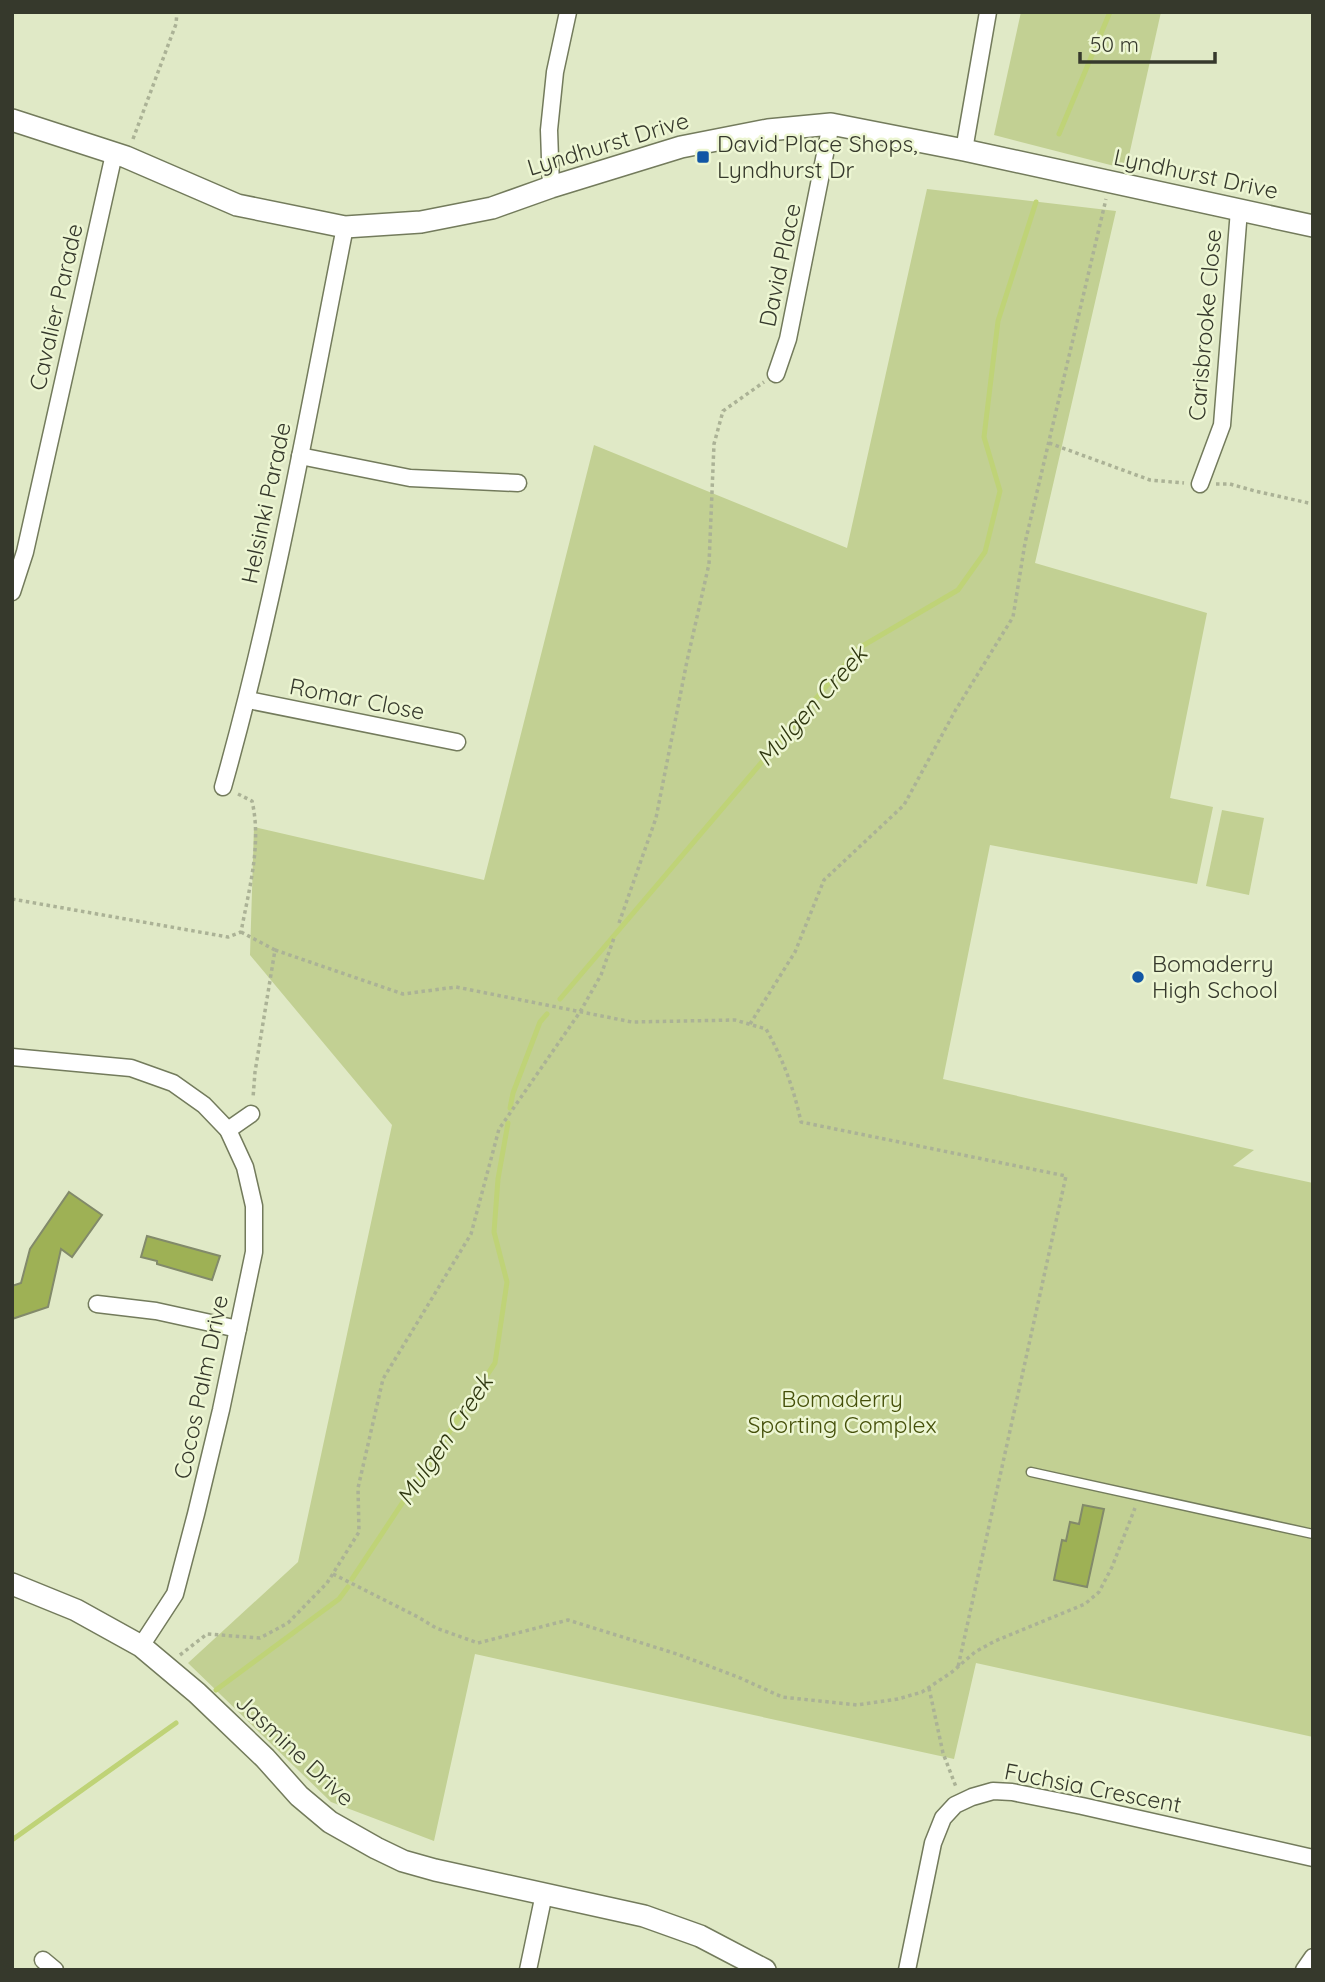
<svg xmlns="http://www.w3.org/2000/svg" width="1325" height="1982" font-family="Quicksand,sans-serif">
<style>
.green{fill:#c2d093}
.lines{fill:none;stroke-linecap:round;stroke-linejoin:round}
.stream{stroke:#bfd377;stroke-width:5}
.building{fill:#9eb155;stroke:#828a6a;stroke-width:2}
.lane-casing{stroke:#737b5c;stroke-width:11}
.street-casing{stroke:#737b5c;stroke-width:19}
.secondary-casing{stroke:#737b5c;stroke-width:24}
.path{stroke:#abb296;stroke-width:3.5;stroke-dasharray:3.5 3.5;stroke-linecap:butt}
.lane{stroke:#fff;stroke-width:8}
.street{stroke:#fff;stroke-width:16}
.secondary{stroke:#fff;stroke-width:21}
.poi-dot{fill:#1156a5;stroke:#edf6d3;stroke-width:2.5}
.labels{text-anchor:middle;stroke-width:5;stroke-linejoin:round;paint-order:stroke}
.street-label{font-size:23px;fill:#36392c;stroke:#edf6d3}
.poi-label{font-size:23px;fill:#36392c;stroke:#edf6d3;text-anchor:start}
.park-label{font-size:23px;fill:#45500a;stroke:#edf6d3}
.water-label{font-size:24px;font-style:italic;fill:#2f3710;stroke:#edf6d3}
</style>
<rect width="100%" height="100%" fill="#e0e9c6"/>
<!-- green -->
<g class="green">
<polygon points="1021,12 1161,12 1126,169 994,135"/>
<polygon points="927,189 1116,211 1035,563 1207,613 1170,798 1213,807 1197,884 990,845 943,1079 1254,1150 1233,1166 1313,1183 1313,1737 976,1663 954,1759 475,1654 434,1841 331,1802 188,1663 298,1562 392,1125 250,955 254,827 484,880 594,445 847,548"/>
<polygon points="1222,810 1264,818 1249,895 1206,886"/>
</g>
<g class="lines">
<!-- stream -->
<g class="stream">
<polyline points="1059,134 1110,12"/>
<polyline points="560,999 859,648 958,590 985,552 1000,491 984,437 998,321 1036,202"/>
<polyline points="510,1108 513,1093 540,1022 547,1014"/>
<polyline points="352,1579 495,1363 507,1282 494,1232 498,1179 508,1123"/>
<polyline points="216,1690 339,1599 348,1587"/>
<polyline points="12,1840 176,1723"/>
</g>
</g>
<!-- building -->
<g class="building">
<polygon points="69,1192 102,1215 72,1257 61,1249 48,1307 12,1319 12,1286 21,1283 30,1249"/>
<polygon points="147,1236 220,1256 212,1280 157,1264 157,1261 141,1257"/>
<polygon points="1083,1505 1104,1509 1087,1587 1054,1580 1062,1540 1066,1541 1070,1522 1079,1524"/>
</g>
<g class="lines">
<defs>
<polyline id="lane" points="1031,1472 1313,1534"/>
<g id="street">
<polyline points="964,150 988,12"/>
<polyline points="551,187 549,130 555,72 568,12"/>
<polyline points="776,374 788,339 831,124"/>
<polyline points="300,456 410,478 518,483"/>
<polyline points="1200,484 1222,425 1239,210"/>
<polyline points="12,592 25,552 114,154"/>
<polyline points="248,700 457,742"/>
<path d="M 223,787 C 275,603 308,414 345,227"/>
<polyline points="12,1057 131,1068 173,1083 204,1105 228,1130 245,1167 254,1206 254,1252 221,1410 196,1514 175,1594 141,1646"/>
<polyline points="228,1130 251,1114"/>
<polyline points="97,1304 156,1311 238,1329"/>
<polyline points="43,1960 55,1970"/>
<polyline points="528,1970 544,1894"/>
<polyline points="907,1970 933,1843 943,1818 955,1805 972,1797 993,1791 1012,1792 1082,1806 1313,1858"/>
<polyline points="1304,1970 1313,1957"/>
</g>
<g id="secondary">
<polyline points="12,120 126,157 237,205 345,227 421,222 492,208 551,187 681,147 768,130 831,124 964,150 1313,226"/>
<polyline points="12,1584 76,1610 141,1646 197,1693 265,1758 299,1796 330,1822 376,1848 403,1861 435,1870 644,1916 700,1936 765,1970"/>
</g>
</defs>
<!-- lane casing -->
<use href="#lane" class="lane-casing"/>
<!-- street casing -->
<use href="#street" class="street-casing"/>
<!-- secondary casing -->
<use href="#secondary" class="secondary-casing"/>
<!-- path -->
<g class="path">
<polyline points="133,139 176,24 177,12"/>
<polyline points="1049,443 1150,480 1184,483"/>
<polyline points="1216,484 1230,484 1255,491 1313,504"/>
<path d="M 12,899 L 228,937 L 241,932 C 249,889 262,844 252,801 L 238,794"/>
<polyline points="619,923 656,818 687,661 709,564 714,444 723,411 764,382"/>
<polyline points="241,932 275,950 255,1072 253,1098"/>
<path d="M 275,950 L 403,994 L 456,987 L 632,1022 L 735,1020 L 766,1029 C 783,1059 794,1089 801,1122 L 1066,1176 L 958,1667"/>
<polyline points="750,1024 795,952 824,880 904,805 955,711 1013,617 1025,543 1106,199"/>
<polyline points="333,1574 418,1617 436,1628 478,1643 568,1620 677,1654 738,1677 782,1697 857,1705 898,1699 922,1692 952,1672 975,1652 995,1641 1085,1604 1099,1592 1112,1567 1135,1508"/>
<polyline points="180,1655 207,1634 260,1638 288,1623 327,1583 359,1532 358,1488 383,1379 471,1234 499,1129 580,1012 601,975 614,938"/>
<polyline points="929,1688 943,1753 956,1787"/>
</g>
<!-- lane -->
<use href="#lane" class="lane"/>
<!-- street -->
<use href="#street" class="street"/>
<!-- secondary -->
<use href="#secondary" class="secondary"/>
</g>
<!-- markers -->
<g class="poi-dot">
<rect x="696" y="150" width="14" height="14" rx="3.5"/>
<circle cx="1138" cy="977" r="7"/>
</g>
<g class="labels">
<!-- street labels -->
<g class="street-label">
<text transform="translate(608 144) rotate(-17)" y="8">Lyndhurst Drive</text>
<text transform="translate(1196 174) rotate(12)" y="8">Lyndhurst Drive</text>
<text transform="translate(780 265) rotate(-78)" y="8">David Place</text>
<text transform="translate(56 307) rotate(-77)" y="8">Cavalier Parade</text>
<text transform="translate(1205 325) rotate(-85)" y="8">Carisbrooke Close</text>
<text transform="translate(266 503) rotate(-78)" y="8">Helsinki Parade</text>
<text transform="translate(357 699) rotate(11)" y="8">Romar Close</text>
<text transform="translate(201 1387) rotate(-78)" y="8">Cocos Palm Drive</text>
<text transform="translate(295 1750) rotate(43)" y="8">Jasmine Drive</text>
<text transform="translate(1093 1788) rotate(11)" y="8">Fuchsia Crescent</text>
</g>
<!-- poi labels -->
<g class="poi-label">
<text x="717" y="152">David Place Shops,<tspan x="717" dy="26">Lyndhurst Dr</tspan></text>
<text x="1152" y="972">Bomaderry<tspan x="1152" dy="26">High School</tspan></text>
</g>
<!-- park labels -->
<g class="park-label">
<text x="842" y="1407">Bomaderry<tspan x="842" dy="26">Sporting Complex</tspan></text>
</g>
<!-- water labels -->
<g class="water-label">
<text transform="translate(812 706) rotate(-48)" y="8">Mulgen Creek</text>
<text transform="translate(445 1440) rotate(-56)" y="8">Mulgen Creek</text>
</g>
</g>
<!-- border -->
<rect width="1325" height="1982" fill="none" stroke="#36392c" stroke-width="28"/>
<!-- scale -->
<path d="M1080 52v10h135v-10" fill="none" stroke="#36392c" stroke-width="3.5"/>
<text x="1090" y="52" font-size="21" fill="#36392c" stroke="#edf6d3" stroke-width="5" paint-order="stroke">50 m</text>
</svg>
